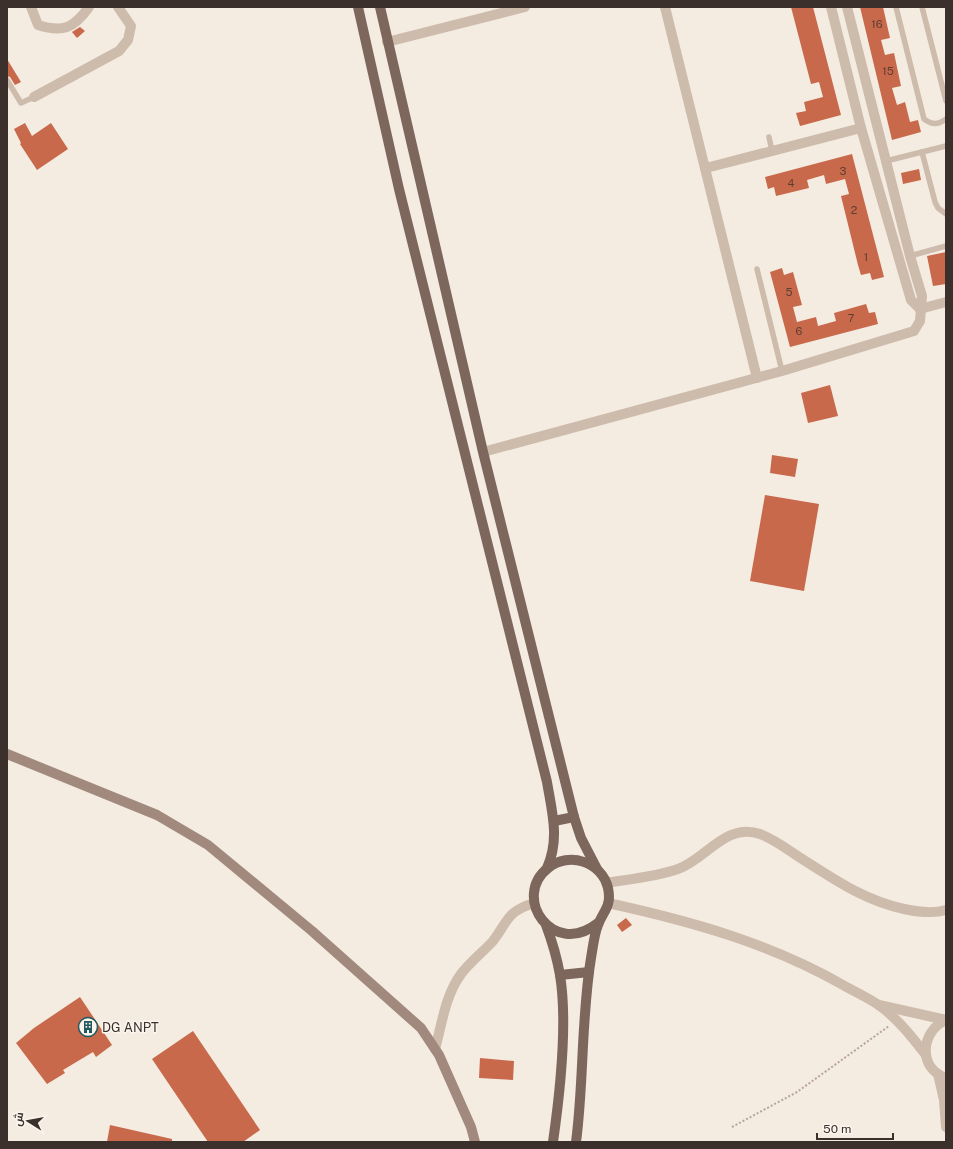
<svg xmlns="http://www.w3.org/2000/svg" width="953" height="1149" font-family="'Public Sans',Cairo,sans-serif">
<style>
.building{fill:#c8694b}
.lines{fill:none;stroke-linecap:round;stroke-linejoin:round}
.path{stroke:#b9a596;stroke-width:2;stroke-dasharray:2 2;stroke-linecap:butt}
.service{stroke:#cdbbac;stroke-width:5.5}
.minor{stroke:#cdbbac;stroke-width:10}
.tertiary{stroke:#cdbbac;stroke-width:10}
.secondary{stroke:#a18a7d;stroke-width:10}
.primary{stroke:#7d675c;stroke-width:10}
.labels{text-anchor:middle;stroke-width:3;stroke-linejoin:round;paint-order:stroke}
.number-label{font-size:11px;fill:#5e3e33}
.poi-label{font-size:13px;fill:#3b302b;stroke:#fbf5ee;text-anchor:start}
</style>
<rect width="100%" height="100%" fill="#f4ebe1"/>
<!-- building -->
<g class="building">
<polygon points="791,7 813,7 841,115 800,126 796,113 806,111 804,102 823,97 819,82 811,84"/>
<polygon points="860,7 883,7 890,38 881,40 885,55 894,53 901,86 892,88 897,105 905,102 910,122 918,120 921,132 892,140"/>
<polygon points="80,27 85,31 77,38 72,32"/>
<polygon points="7,59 21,82 15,85 10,77 7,76"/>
<polygon points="25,123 32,136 51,123 68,149 37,170 20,144 21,143 14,129"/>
<polygon points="852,154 884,277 872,280 870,273 861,275 858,265 841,196 849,194 845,179 826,184 824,175 807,180 809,188 776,196 774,187 768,189 765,177"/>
<polygon points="919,169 921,180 903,184 901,173"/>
<polygon points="946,252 946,284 933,286 927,256"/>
<polygon points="782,268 784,275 793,272 802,305 793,307 797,322 816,317 818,326 836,321 834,313 866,304 869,313 875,312 878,324 790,347 770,272"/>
<polygon points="830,385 838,416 808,423 801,393"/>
<polygon points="772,455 798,459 795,477 770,473"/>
<polygon points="765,495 819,504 804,591 750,581"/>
<polygon points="626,918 632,925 622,932 617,925"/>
<polygon points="80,997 112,1045 96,1057 93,1052 63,1070 65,1073 47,1084 16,1043 34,1028"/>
<polygon points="193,1031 260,1130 243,1142 208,1142 152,1059"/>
<polygon points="480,1058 514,1061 513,1080 479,1078"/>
<polygon points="110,1125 172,1139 172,1142 107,1142"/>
</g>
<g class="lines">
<!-- path -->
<polyline class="path" points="732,1127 797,1092 889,1026"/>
<!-- service -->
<g class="service">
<path d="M 896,7 L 924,119 C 932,125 938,125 946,119"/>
<polyline points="922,7 946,101"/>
<polyline points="7,80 21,103 34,97"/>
<polyline points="769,137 772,151"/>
<polyline points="922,152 935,202 938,208 946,214"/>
<polyline points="886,161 946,146"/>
<polyline points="910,256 946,246"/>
<polyline points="757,269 782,371"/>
</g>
<!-- minor -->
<g class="minor">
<path d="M 31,7 L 38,25 C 63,33 74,28 89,7"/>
<polyline points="665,7 757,378"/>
<polyline points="387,42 525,7"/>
<polyline points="34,97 119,51 128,40 131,26 118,7"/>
<polyline points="706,168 861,128"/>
<polyline points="920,309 946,302"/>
<path d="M 606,883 C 630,879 655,877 678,869 C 706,859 726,822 760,834 C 774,839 787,849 799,857 C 834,879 863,900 904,909 C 918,912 933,914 946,910"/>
<path d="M 435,1049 C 442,1024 445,996 461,974 C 470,962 483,952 493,941 C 509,920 506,912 534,903"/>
<polyline points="938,1074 944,1100 946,1127"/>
</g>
<!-- tertiary -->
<g class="tertiary">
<polyline points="831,7 861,128 911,300 920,309"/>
<polyline points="483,452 782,371 914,331 920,321 922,296 910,256 847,7"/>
<path d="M 608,903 C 690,921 770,943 843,985 C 855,992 869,998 880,1006 C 898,1019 912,1037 926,1055"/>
<polyline points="879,1005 946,1020"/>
<path d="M 946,1020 C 921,1031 917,1068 946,1078"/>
</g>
<!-- secondary -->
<polyline class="secondary" points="7,754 157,815 208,845 312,931 421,1028 439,1055 471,1127 475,1142"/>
<!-- primary -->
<g class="primary">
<path d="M 358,7 L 399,189 L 547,782 C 552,812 560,839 547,868"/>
<polyline points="380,7 483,452 574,817 581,838 597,869"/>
<polyline points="554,821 574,817"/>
<path d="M 546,925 C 552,941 557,958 560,975 C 568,1024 560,1093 553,1142"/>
<polyline points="560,975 589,972"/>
<path d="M 576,1142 C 584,1081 581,1019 591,958 C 593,947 594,935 598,925 C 603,911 612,907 608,888 C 602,862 569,851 548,868 C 511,897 553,959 598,923"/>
</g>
</g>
<!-- icons -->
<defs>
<symbol id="building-ring" viewBox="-11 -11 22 22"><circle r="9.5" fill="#fbf5ee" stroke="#1f5a5e" stroke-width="1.5"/><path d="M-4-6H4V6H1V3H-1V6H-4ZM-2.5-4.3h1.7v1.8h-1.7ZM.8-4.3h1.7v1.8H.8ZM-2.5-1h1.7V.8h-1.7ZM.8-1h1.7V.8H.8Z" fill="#1f5a5e"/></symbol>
</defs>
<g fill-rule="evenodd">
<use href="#building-ring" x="77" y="1016" width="22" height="22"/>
</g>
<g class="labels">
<!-- number labels -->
<g class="number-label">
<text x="877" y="28">16</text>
<text x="888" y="75">15</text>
<text x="843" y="175">3</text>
<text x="791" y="187">4</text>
<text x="854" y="214">2</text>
<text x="866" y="261">1</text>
<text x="789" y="296">5</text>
<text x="851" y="322">7</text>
<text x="799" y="335">6</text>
</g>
<!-- poi labels -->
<g class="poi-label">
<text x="102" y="1032">DG ANPT</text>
</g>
</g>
<!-- border -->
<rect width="953" height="1149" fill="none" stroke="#3b302b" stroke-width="16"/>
<!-- north arrow -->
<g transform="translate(28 1121) rotate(281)" stroke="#fbf5ee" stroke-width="3" paint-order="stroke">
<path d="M0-3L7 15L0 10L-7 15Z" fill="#3b302b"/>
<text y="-6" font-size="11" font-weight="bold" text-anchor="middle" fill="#3b302b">ش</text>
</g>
<!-- scale -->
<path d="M817 1133v6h76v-6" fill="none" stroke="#3b302b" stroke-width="2"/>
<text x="823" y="1133" font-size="12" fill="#3b302b" stroke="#fbf5ee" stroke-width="3" paint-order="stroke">50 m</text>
</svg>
